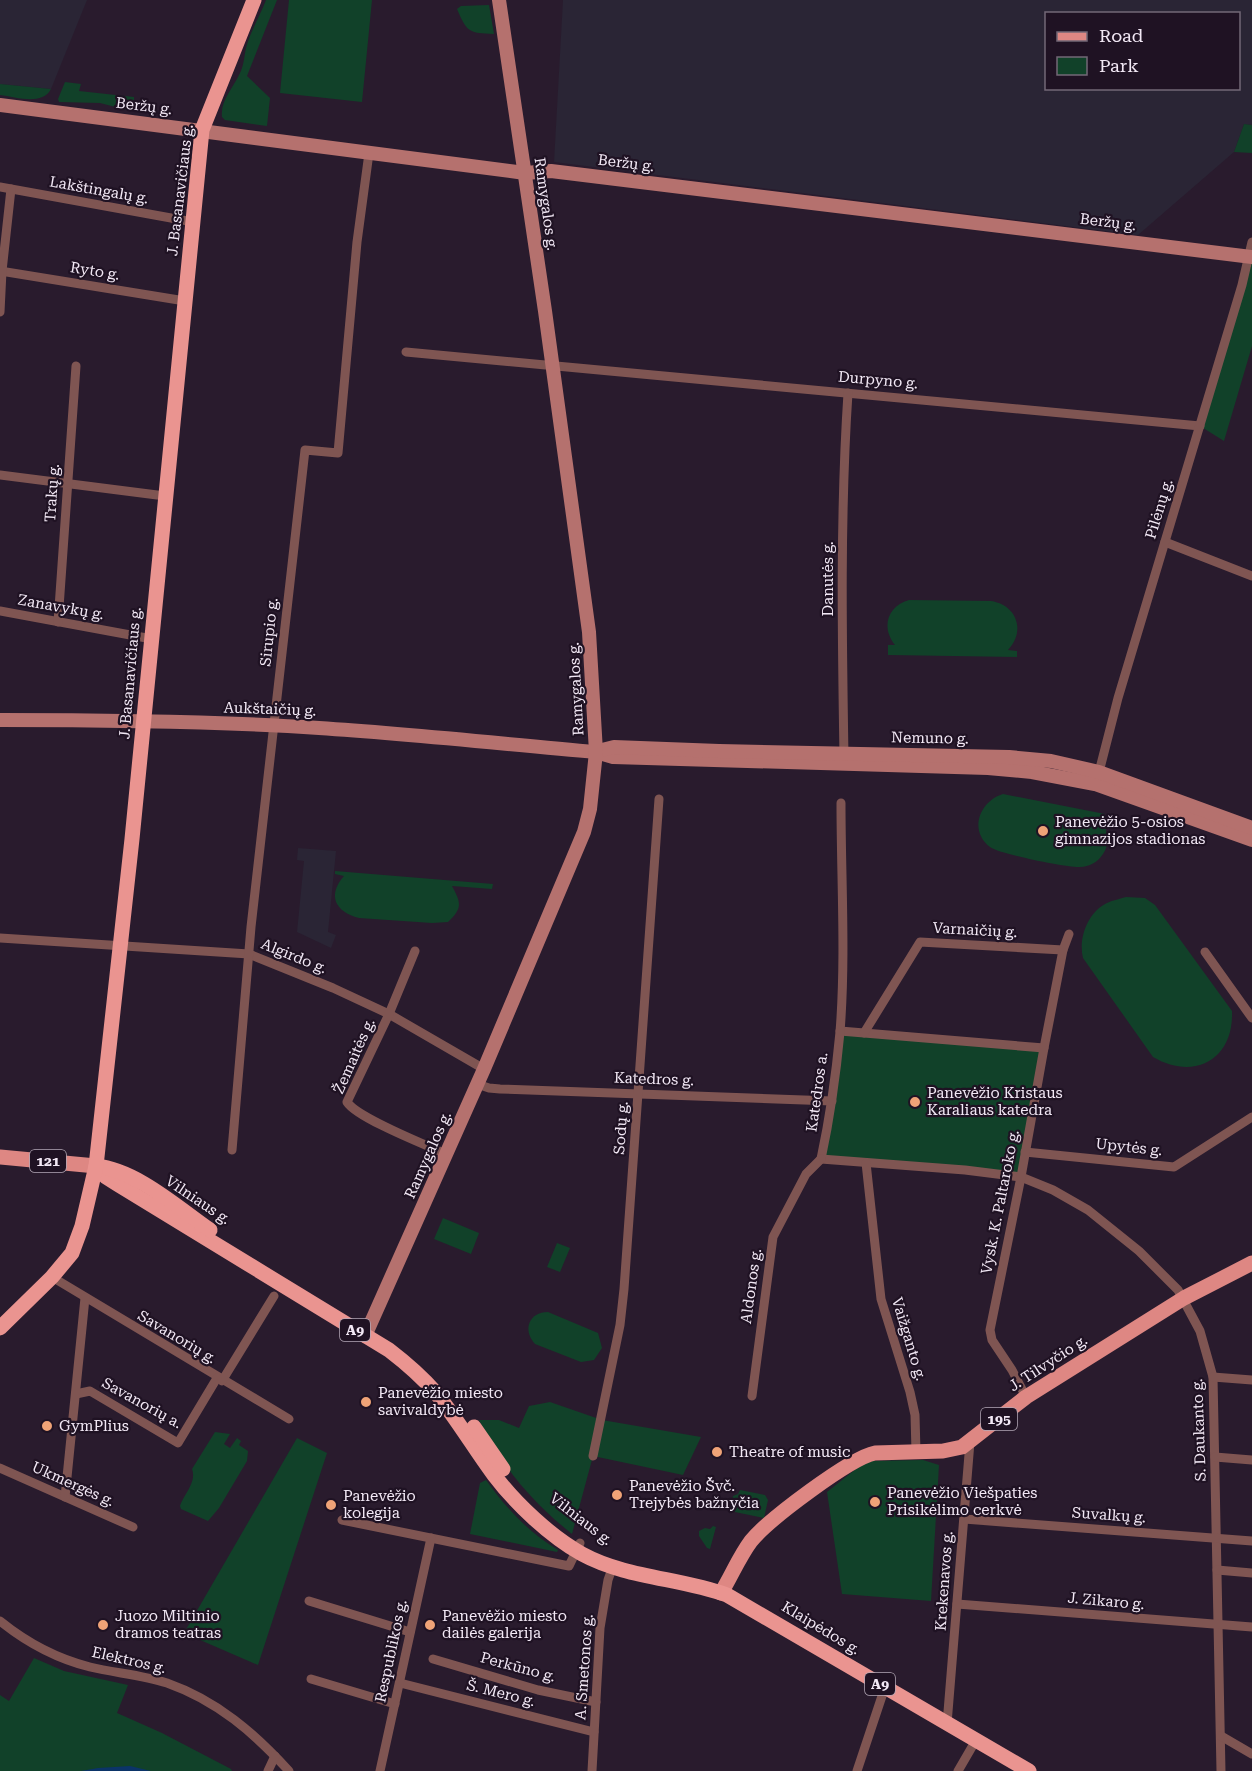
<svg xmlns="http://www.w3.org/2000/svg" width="1252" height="1771" font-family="'Roboto Serif',serif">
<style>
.industrial{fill:#2a2535;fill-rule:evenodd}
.green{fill:#114129}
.water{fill:#0b3468}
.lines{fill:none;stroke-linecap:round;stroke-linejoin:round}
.minor{stroke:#7f5552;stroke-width:9}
.secondary{stroke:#b5716e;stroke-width:14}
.primary{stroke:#de8783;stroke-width:15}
.trunk{stroke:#ea9490;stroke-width:15}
.poi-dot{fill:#efa377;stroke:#1f1223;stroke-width:2}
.labels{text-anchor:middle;stroke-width:4.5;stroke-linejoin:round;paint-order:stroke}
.shield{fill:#1f1223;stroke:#b3a8b6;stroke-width:1.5}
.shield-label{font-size:14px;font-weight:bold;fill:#f2e8f5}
.street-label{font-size:15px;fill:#f2e8f5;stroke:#1f1223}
.poi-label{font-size:15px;fill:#f2e8f5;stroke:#1f1223;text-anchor:start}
</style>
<rect width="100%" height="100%" fill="#291b2d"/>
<!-- industrial -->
<g class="industrial">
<polygon points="0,0 87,0 51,89 0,84"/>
<path d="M 563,0 L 1252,0 L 1252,125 L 1244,124 L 1234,152 L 1138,235 L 554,162 ZM 1046,14 L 1238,14 L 1238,88 L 1046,88 Z"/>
<polygon points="298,848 336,851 328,932 336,935 331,948 297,932 304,861 297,860"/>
</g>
<!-- green -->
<g class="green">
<path d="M 266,0 L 277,0 L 247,76 L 270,98 L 267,126 L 225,120 L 222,117 C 220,101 233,88 239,75 C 244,66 244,57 246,48 C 250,32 260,16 266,0 Z"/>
<polygon points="289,0 372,0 362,102 280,93"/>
<path d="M 489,5 L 494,34 C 468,33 467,32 457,9 L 461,6 Z"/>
<polygon points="65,82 81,84 79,91 134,97 134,104 131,111 100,103 59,102 58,99"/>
<path d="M 0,84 L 51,89 C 42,106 16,97 0,95 Z"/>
<polygon points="1244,124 1252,125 1252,153 1234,152"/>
<polygon points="1252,257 1252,346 1224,441 1200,426"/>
<path d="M 909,600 L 991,601 C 1017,605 1026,631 1008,650 L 1017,651 L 1017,657 L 888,655 L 888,645 L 895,645 C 881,628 887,606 909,600 Z"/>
<path d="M 1003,794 L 1105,814 C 1102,828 1113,840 1103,854 C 1098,862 1089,867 1080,867 C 1068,868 999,854 990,847 C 968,830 980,801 1003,794 Z"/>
<path d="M 335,871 L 493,884 L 492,889 L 452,886 C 461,903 463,908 448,922 L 432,923 L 359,918 C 335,912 327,895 344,876 L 335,874 Z"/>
<path d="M 1126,897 L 1145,898 L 1155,905 L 1232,1011 C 1234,1060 1194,1081 1153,1057 L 1083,958 C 1078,938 1088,912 1107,903 C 1113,900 1120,899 1126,897 Z"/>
<polygon points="840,1031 1044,1048 1021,1177 821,1159"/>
<polygon points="443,1218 479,1233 471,1254 434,1239"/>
<polygon points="557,1243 570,1248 560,1272 547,1267"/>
<path d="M 548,1312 L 598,1333 L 602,1348 L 594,1360 L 581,1362 L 535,1344 C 522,1330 529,1312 548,1312 Z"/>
<path d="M 550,1402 L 602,1420 L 701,1437 L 683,1475 L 593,1456 L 572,1534 C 532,1502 501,1466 479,1420 L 499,1420 L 519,1428 L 529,1406 Z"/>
<path d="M 215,1432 L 230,1434 L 224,1444 L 230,1448 L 237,1438 L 241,1441 L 239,1445 L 248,1451 L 247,1461 L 219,1508 L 208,1521 L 181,1509 L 180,1506 C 184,1494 197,1482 192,1469 Z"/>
<polygon points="297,1438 327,1453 258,1665 184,1633"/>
<polygon points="923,1460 939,1465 931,1601 842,1594 827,1492 861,1465 872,1461"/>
<path d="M 486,1480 C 506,1508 528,1532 558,1550 L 557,1552 L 470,1534 L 480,1483 Z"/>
<polygon points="740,1490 765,1495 768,1500 764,1518 730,1511 733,1496 738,1494"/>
<polygon points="713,1526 716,1527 710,1549 707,1548 699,1536 699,1531 705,1528 710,1529"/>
<polygon points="34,1658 64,1671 128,1685 117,1713 162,1733 231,1769 232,1771 0,1771 0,1695 9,1701"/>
</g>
<!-- water -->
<polygon class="water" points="130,1766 151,1771 81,1771 98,1768"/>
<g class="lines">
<!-- minor -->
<g class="minor">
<polyline points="0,187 193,222"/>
<polyline points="0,271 185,301"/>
<polyline points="0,312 2,271 11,189"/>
<polyline points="406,352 1200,426"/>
<polyline points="0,475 165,496"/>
<polyline points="1165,542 1252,576"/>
<polyline points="0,611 152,639"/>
<polyline points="58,622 76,366"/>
<path d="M 844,757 C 842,635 840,514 848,393"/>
<polyline points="1098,776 1118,698 1242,285 1252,242"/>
<polyline points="0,938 249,954 333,988 389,1014 484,1069"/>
<path d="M 415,951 L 389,1014 L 347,1102 C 357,1118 426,1145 446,1154"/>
<polyline points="1205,952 1252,1018"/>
<polyline points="840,1031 1044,1048"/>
<polyline points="864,1033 920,942 1063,950"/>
<polyline points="477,1084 489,1088 500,1089 832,1101"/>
<polyline points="232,1150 251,927 305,450 338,453 357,242 369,153"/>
<polyline points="1025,1152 1174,1167 1252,1117"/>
<polyline points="821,1159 965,1170 1021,1177 1053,1190 1088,1210 1139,1251 1178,1290 1200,1331 1213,1377 1221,1771"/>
<path d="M 821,1159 C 830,1117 836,1075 840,1032 C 846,956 841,879 841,803"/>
<polyline points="866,1163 881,1299 910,1392 915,1415 916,1452"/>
<polyline points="52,1277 289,1419"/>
<polyline points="1213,1377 1252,1380"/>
<polyline points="222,1381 274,1296"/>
<polyline points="76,1394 90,1391 178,1443 217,1378"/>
<polyline points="752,1396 773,1237 806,1174 821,1159"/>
<polyline points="1026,1397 1012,1370 992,1340 990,1330 1021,1177 1044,1048 1063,950 1069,934"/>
<polyline points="593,1456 620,1325 624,1289 659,799"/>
<polyline points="1215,1457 1252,1460"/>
<polyline points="0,1468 133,1527"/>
<polyline points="65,1497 85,1298"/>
<polyline points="964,1519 1252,1541"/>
<polyline points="342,1520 569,1566 580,1543"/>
<polyline points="1217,1570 1252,1573"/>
<polyline points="309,1601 410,1632"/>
<polyline points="957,1604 1252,1627"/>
<path d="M 0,1621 C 26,1642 58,1659 90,1667 C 115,1673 142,1675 167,1683 C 218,1701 254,1733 289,1771"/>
<polyline points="433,1659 538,1690 596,1702"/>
<polyline points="311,1679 395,1704"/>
<polyline points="400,1683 594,1732"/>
<polyline points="947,1724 970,1442"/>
<polyline points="1221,1736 1252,1754"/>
<polyline points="268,1771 275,1756"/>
<polyline points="380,1771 431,1538"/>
<polyline points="592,1771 600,1628 608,1580 613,1566"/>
<polyline points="857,1771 885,1687"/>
<polyline points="958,1771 976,1740"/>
</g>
<!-- secondary -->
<g class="secondary">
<polyline points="0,105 525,173 551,171 1252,257"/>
<path d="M 0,720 C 106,720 213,721 319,728 C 412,734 504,744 596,752 L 613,757 L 988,768 L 1032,772 L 1095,784 L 1252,840"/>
<polyline points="598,751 614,747 719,751 1009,757 1051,761 1099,772 1252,828"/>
<polyline points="365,1336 484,1069 584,832 590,809 596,752 589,632 545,311 499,0"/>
</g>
<!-- primary -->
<g class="primary">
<polyline points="0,1157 96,1166"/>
<path d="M 721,1593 C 732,1575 739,1557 751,1541 C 768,1520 850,1458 875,1453 L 943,1451 L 962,1447 L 1026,1397 L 1184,1298 L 1252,1263"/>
</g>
<!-- trunk -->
<g class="trunk">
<path d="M 96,1166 L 106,1177 L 117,1184 L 389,1350 C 406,1363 422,1377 436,1393 C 457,1419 474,1448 494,1475 C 516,1504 550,1536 582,1554 C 626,1578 680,1578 727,1595 L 1029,1771"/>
<path d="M 96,1166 C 136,1170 177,1207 210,1230"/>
<polyline points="0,1328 52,1277 72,1253 82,1226 96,1166 132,839 202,130 254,0"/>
<polyline points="474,1427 503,1469"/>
</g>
</g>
<!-- markers -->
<g class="poi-dot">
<circle cx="1043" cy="831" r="6"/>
<circle cx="915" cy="1102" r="6"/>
<circle cx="366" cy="1402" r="6"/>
<circle cx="47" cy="1426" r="6"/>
<circle cx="717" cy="1452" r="6"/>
<circle cx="617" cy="1495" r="6"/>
<circle cx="875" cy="1502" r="6"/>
<circle cx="331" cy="1505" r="6"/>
<circle cx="103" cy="1625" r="6"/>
<circle cx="430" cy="1625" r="6"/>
</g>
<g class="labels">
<!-- shield labels -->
<g class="shield">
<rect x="30" y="1150" width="36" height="22" rx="4.5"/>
<rect x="340" y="1319" width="30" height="22" rx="4.5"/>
<rect x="981" y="1408" width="36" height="22" rx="4.5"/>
<rect x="865" y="1673" width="30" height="22" rx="4.5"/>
</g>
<g class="shield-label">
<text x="48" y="1166">121</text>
<text x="355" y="1335">A9</text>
<text x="999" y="1424">195</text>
<text x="880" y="1689">A9</text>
</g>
<!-- street labels -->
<g class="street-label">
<text transform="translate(144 106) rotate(7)" y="5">Beržų g.</text>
<text transform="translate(626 163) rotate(7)" y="5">Beržų g.</text>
<text transform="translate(99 190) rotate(10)" y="5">Lakštingalų g.</text>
<text transform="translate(180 190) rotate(-83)" y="5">J. Basanavičiaus g.</text>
<text transform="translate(546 204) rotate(82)" y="5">Ramygalos g.</text>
<text transform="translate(1108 222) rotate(7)" y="5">Beržų g.</text>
<text transform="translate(95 271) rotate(9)" y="5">Ryto g.</text>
<text transform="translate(878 380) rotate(5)" y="5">Durpyno g.</text>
<text transform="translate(52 493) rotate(-86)" y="5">Trakų g.</text>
<text transform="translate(1159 509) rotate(-73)" y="5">Pilėnų g.</text>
<text transform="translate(828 579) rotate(-90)" y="5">Danutės g.</text>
<text transform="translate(61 607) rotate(10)" y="5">Zanavykų g.</text>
<text transform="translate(269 632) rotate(-84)" y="5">Sirupio g.</text>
<text transform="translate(130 673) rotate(-85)" y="5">J. Basanavičiaus g.</text>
<text transform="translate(576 689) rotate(-93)" y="5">Ramygalos g.</text>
<text transform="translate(270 709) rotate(2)" y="5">Aukštaičių g.</text>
<text transform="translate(930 738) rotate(1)" y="5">Nemuno g.</text>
<text transform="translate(975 930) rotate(3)" y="5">Varnaičių g.</text>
<text transform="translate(294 956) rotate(22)" y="5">Algirdo g.</text>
<text transform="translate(354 1056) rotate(-66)" y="5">Žemaitės g.</text>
<text transform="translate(654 1079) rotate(2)" y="5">Katedros g.</text>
<text transform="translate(817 1092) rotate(-82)" y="5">Katedros a.</text>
<text transform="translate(621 1128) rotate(-86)" y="5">Sodų g.</text>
<text transform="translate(1129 1147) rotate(6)" y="5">Upytės g.</text>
<text transform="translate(428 1155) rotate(-66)" y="5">Ramygalos g.</text>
<text transform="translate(198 1200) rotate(34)" y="5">Vilniaus g.</text>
<text transform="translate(1000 1202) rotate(-79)" y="5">Vysk. K. Paltaroko g.</text>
<text transform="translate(751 1286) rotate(-82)" y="5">Aldonos g.</text>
<text transform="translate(177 1337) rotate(31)" y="5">Savanorių g.</text>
<text transform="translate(909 1339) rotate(73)" y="5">Vaižganto g.</text>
<text transform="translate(1048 1363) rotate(-33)" y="5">J. Tilvyčio g.</text>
<text transform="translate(142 1403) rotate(29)" y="5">Savanorių a.</text>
<text transform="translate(1199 1430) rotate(-92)" y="5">S. Daukanto g.</text>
<text transform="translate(73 1484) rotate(24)" y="5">Ukmergės g.</text>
<text transform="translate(1109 1515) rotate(4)" y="5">Suvalkų g.</text>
<text transform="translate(581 1519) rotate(38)" y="5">Vilniaus g.</text>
<text transform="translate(944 1581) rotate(-86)" y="5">Krekenavos g.</text>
<text transform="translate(1106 1601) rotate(5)" y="5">J. Zikaro g.</text>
<text transform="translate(821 1628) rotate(31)" y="5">Klaipėdos g.</text>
<text transform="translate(391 1651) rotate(-78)" y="5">Respublikos g.</text>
<text transform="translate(129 1660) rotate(13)" y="5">Elektros g.</text>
<text transform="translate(518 1667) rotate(15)" y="5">Perkūno g.</text>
<text transform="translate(584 1667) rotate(-86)" y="5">A. Smetonos g.</text>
<text transform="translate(501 1693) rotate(14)" y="5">Š. Mero g.</text>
</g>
<!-- poi labels -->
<g class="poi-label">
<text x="1055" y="827">Panevėžio 5-osios<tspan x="1055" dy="17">gimnazijos stadionas</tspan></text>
<text x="927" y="1098">Panevėžio Kristaus<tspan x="927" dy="17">Karaliaus katedra</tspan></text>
<text x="378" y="1398">Panevėžio miesto<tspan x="378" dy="17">savivaldybė</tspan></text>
<text x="59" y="1431">GymPlius</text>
<text x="729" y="1457">Theatre of music</text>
<text x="629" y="1491">Panevėžio Švč.<tspan x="629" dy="17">Trejybės bažnyčia</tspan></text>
<text x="887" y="1498">Panevėžio Viešpaties<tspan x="887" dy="17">Prisikėlimo cerkvė</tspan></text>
<text x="343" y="1501">Panevėžio<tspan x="343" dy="17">kolegija</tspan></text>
<text x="115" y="1621">Juozo Miltinio<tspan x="115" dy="17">dramos teatras</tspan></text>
<text x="442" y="1621">Panevėžio miesto<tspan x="442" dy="17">dailės galerija</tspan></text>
</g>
</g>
<!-- legend -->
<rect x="1045" y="12" width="195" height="78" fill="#1f1223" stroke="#736877" stroke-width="1.5"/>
<rect x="1057" y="32" width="30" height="9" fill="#de8783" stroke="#736877" stroke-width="1.5"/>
<text x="1099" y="42" font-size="18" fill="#f2e8f5">Road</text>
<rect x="1057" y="57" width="30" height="18" fill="#114129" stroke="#736877" stroke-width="1.5"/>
<text x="1099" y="72" font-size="18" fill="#f2e8f5">Park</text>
</svg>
